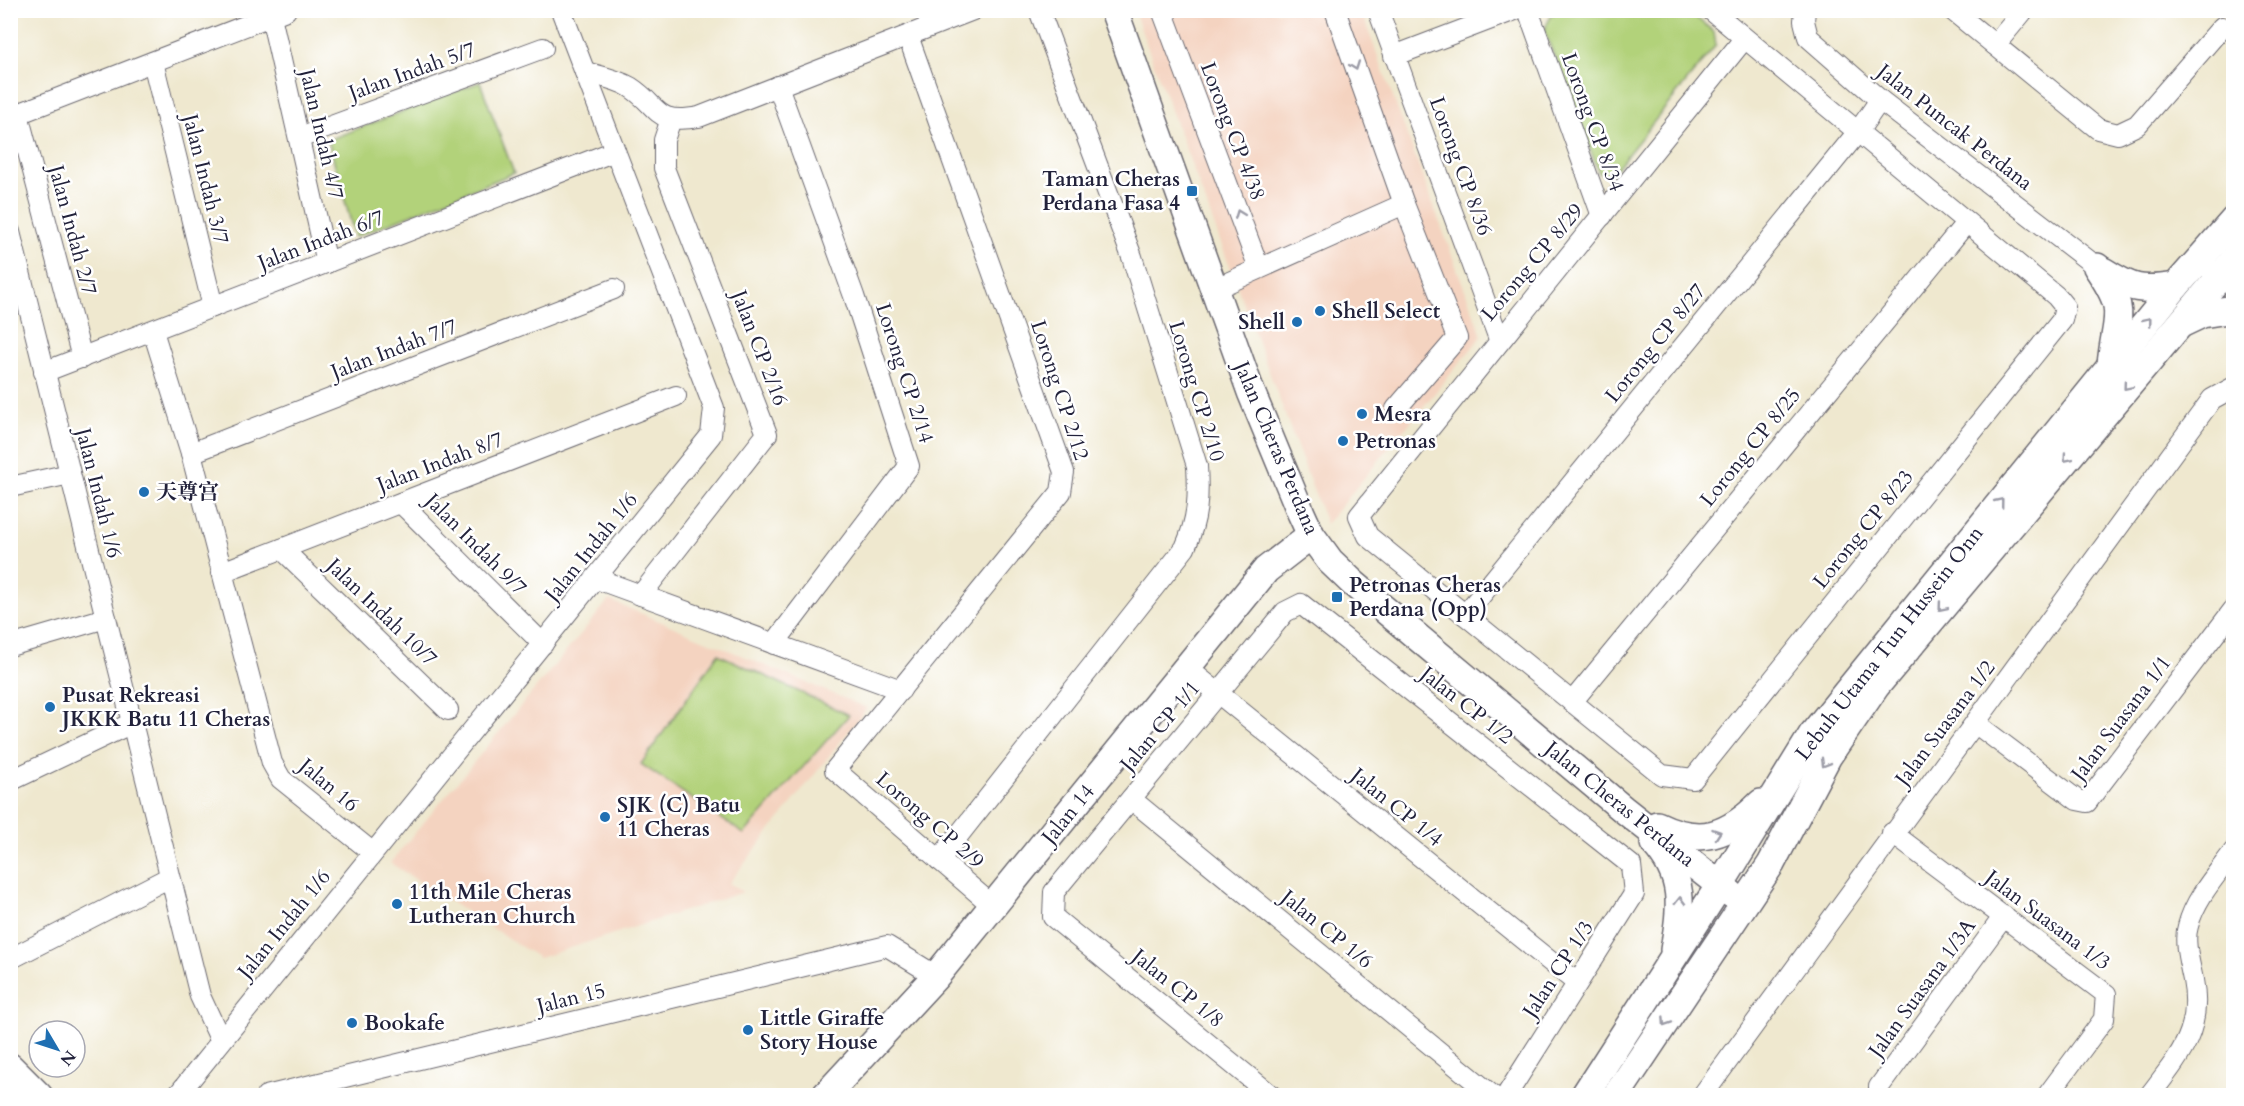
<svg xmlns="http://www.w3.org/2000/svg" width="2244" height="1106" font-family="Cardo,'Noto Serif SC',serif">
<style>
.built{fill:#f4d3c0}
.green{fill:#b2d27a;stroke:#6a7a5a;stroke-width:1.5}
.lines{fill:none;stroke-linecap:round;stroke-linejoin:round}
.street-casing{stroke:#6a676f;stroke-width:22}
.secondary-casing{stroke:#6a676f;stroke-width:30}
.street{stroke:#fff;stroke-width:20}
.secondary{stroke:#fff;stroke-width:27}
.oneway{stroke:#9c9ca7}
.poi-dot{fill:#1f6fb2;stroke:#fff;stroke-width:2}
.labels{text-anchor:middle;stroke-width:5;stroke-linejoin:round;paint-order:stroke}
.street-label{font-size:21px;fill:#22223b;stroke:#fff}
.poi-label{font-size:21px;font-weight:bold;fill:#22223b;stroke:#fff;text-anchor:start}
</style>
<rect width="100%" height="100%" fill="#fff"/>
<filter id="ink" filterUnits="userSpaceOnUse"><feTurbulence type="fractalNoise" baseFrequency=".0167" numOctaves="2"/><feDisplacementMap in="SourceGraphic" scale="12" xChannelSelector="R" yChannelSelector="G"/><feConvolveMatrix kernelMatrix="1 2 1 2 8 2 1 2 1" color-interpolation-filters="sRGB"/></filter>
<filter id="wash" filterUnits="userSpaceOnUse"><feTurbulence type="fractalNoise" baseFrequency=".008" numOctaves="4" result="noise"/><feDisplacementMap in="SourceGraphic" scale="24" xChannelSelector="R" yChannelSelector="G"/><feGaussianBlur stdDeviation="1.35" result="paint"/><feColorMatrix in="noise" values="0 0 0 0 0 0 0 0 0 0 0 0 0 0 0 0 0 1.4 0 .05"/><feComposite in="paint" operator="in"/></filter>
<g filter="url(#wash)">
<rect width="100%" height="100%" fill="#efe8cf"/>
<!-- built -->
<g class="built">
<polygon points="1134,11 1361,11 1482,336 1326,524"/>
<polygon points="609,600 867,708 729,883 743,892 539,958 390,863"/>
</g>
<!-- green -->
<g class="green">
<polygon points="1559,11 1688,11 1714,32 1716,45 1611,175 1599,173 1544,30 1552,14"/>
<polygon points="480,82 514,173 355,237 328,140"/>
<polygon points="718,654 849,715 744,834 641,764"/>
</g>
</g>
<g filter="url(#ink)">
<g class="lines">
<defs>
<g id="street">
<polyline points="1162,10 1259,268"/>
<polyline points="1335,10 1404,204 1457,338 1396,409"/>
<polyline points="1378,10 1499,339"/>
<polyline points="1528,10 1602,216"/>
<polyline points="1711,10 2056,296 2065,307 2062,320 1693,779 1662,775 1368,536 1359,516 1744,39"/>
<polyline points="1805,10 1804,21 1808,37 1880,100 2097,267"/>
<polyline points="1952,10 2098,129 2118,134 2137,125 2222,27"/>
<polyline points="271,16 327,263"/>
<polyline points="908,36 1064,472 1061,492 835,770 993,906"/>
<polyline points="1995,45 2024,10"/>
<polyline points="1394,56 1515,10"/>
<polyline points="153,62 213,307"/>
<path d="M 585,72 C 600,76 616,79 630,87 C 661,107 653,125 699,117 L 973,10"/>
<polyline points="18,114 82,358"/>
<polyline points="10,117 286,10"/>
<polyline points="299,138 543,48"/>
<polyline points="10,232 200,996 221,1041"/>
<polyline points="2209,268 2234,287"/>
<polyline points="1214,289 1404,204"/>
<polyline points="153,331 191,453 272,763 281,779 372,852"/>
<polyline points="44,372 615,151"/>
<polyline points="191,453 614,289"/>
<polyline points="10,487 70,474"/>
<polyline points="401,503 543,644"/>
<polyline points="282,549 448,710"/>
<polyline points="222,572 676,396"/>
<polyline points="597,579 901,690"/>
<polyline points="641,595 767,434 664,168 664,140 671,119"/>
<polyline points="1465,615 1857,133 1880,100"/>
<polyline points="774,644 909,466 854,296 778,86"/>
<polyline points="10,646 106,618"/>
<polyline points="1187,668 1577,983"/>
<polyline points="1572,702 1966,223"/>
<polyline points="1975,723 2077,800 2087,802 2234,609"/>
<polyline points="10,781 132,723"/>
<polyline points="1131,799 1493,1096"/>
<polyline points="1892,833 2106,994 2104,1019 2047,1096"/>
<path d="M 939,860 L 1185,548 C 1198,519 1199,496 1197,466 L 1132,257 L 1039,10"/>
<polyline points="10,959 170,877"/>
<polyline points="1879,1087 2004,916"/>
<polyline points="177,1096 711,435 714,408 561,10"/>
<polyline points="266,1096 887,946 936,976"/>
<polyline points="1272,1096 1053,917 1054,892 1285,612 1301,604 1631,865 1634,894 1506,1096"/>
<polyline points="1702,1096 2212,399 2234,387"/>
<path d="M 2149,1096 C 2178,1058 2203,1031 2193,980 C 2190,964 2183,942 2188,926 C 2195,898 2218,873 2234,851"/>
</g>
<g id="secondary">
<polyline points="1114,10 1251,392 1301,513 1311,535 1330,561 1354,584 1623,809 1731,894"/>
<path d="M 2097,267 C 2129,314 2116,313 2111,365"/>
<path d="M 2103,271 C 2133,290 2141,291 2176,286"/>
<polyline points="2183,323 2202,314 2234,309"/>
<path d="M 1657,825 C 1700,846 1728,836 1761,803"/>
<path d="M 1654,843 C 1686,878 1681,907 1674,950"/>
<polyline points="10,1067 39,1096"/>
<polyline points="825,1096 936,976 1266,570 1311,535"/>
<polyline points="1584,1096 1720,885 1812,735 2176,286 2234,220"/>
<polyline points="1616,1096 1771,864 1828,756 1876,686 2234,260"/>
</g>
</defs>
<!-- street casing -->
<use href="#street" class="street-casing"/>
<!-- secondary casing -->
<use href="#secondary" class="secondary-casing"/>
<!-- street -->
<use href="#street" class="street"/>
<!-- secondary -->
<use href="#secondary" class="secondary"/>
</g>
<!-- one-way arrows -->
<defs><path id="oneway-chevron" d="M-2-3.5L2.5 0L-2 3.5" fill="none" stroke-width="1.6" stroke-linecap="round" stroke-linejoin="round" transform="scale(1.5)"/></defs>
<g class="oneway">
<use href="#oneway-chevron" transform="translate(1355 66) rotate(70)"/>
<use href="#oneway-chevron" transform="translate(1239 214) rotate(-111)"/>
<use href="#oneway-chevron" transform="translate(2148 321) rotate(-51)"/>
<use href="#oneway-chevron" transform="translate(2127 386) rotate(130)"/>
<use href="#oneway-chevron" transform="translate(2067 458) rotate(130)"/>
<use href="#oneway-chevron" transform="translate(2000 502) rotate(-51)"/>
<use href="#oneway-chevron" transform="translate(1942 607) rotate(130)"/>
<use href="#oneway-chevron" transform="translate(1825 763) rotate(120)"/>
<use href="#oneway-chevron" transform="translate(1717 833) rotate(-19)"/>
<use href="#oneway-chevron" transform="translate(1680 901) rotate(-89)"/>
<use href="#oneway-chevron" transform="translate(1666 1022) rotate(124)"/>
</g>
</g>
<!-- markers -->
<g class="poi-dot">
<rect x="1186" y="185" width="12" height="12" rx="3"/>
<circle cx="1320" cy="311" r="6"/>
<circle cx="1297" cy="322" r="6"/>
<circle cx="1362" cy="414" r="6"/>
<circle cx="1343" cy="441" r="6"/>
<circle cx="144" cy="492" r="6"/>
<rect x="1331" y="591" width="12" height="12" rx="3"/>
<circle cx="50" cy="707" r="6"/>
<circle cx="605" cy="817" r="6"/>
<circle cx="397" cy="904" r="6"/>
<circle cx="352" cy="1023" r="6"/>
<circle cx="748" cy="1030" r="6"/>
</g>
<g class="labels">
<!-- street labels -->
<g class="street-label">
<text transform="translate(412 71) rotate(-20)" y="7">Jalan Indah 5/7</text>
<text transform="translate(1593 122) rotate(70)" y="7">Lorong CP 8/34</text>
<text transform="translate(1955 127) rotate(38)" y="7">Jalan Puncak Perdana</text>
<text transform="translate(1233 131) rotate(69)" y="7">Lorong CP 4/38</text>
<text transform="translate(322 134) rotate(77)" y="7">Jalan Indah 4/7</text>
<text transform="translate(1461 166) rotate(70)" y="7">Lorong CP 8/36</text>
<text transform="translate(206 179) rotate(76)" y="7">Jalan Indah 3/7</text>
<text transform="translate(73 230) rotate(75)" y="7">Jalan Indah 2/7</text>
<text transform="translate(321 240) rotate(-21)" y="7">Jalan Indah 6/7</text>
<text transform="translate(1532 262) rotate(-50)" y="7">Lorong CP 8/29</text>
<text transform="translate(1655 343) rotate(-51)" y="7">Lorong CP 8/27</text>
<text transform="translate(760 348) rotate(69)" y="7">Jalan CP 2/16</text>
<text transform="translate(394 349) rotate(-21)" y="7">Jalan Indah 7/7</text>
<text transform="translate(905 373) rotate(72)" y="7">Lorong CP 2/14</text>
<text transform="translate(1060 390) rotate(72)" y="7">Lorong CP 2/12</text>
<text transform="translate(1197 391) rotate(73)" y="7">Lorong CP 2/10</text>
<text transform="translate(1750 447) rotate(-51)" y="7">Lorong CP 8/25</text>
<text transform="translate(1277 448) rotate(67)" y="7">Jalan Cheras Perdana</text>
<text transform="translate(440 462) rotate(-21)" y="7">Jalan Indah 8/7</text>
<text transform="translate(99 493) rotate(76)" y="7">Jalan Indah 1/6</text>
<text transform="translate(1863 529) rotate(-51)" y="7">Lorong CP 8/23</text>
<text transform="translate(476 544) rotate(45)" y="7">Jalan Indah 9/7</text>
<text transform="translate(591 547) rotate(-51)" y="7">Jalan Indah 1/6</text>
<text transform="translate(382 612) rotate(44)" y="7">Jalan Indah 10/7</text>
<text transform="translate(1889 643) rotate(-52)" y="7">Lebuh Utama Tun Hussein Onn</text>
<text transform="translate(1467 705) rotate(38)" y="7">Jalan CP 1/2</text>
<text transform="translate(2121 718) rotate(-53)" y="7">Jalan Suasana 1/1</text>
<text transform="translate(1945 723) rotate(-53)" y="7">Jalan Suasana 1/2</text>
<text transform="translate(1160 726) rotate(-50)" y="7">Jalan CP 1/1</text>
<text transform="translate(329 785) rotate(40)" y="7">Jalan 16</text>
<text transform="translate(1620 804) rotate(39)" y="7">Jalan Cheras Perdana</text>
<text transform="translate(1397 807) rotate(39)" y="7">Jalan CP 1/4</text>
<text transform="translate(1068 814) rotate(-51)" y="7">Jalan 14</text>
<text transform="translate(930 820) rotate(41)" y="7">Lorong CP 2/9</text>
<text transform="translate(2048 920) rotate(37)" y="7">Jalan Suasana 1/3</text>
<text transform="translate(284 924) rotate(-51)" y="7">Jalan Indah 1/6</text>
<text transform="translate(1327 929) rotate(39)" y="7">Jalan CP 1/6</text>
<text transform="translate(1558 969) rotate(-57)" y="7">Jalan CP 1/3</text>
<text transform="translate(1178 988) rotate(39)" y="7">Jalan CP 1/8</text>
<text transform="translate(1922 988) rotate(-54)" y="7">Jalan Suasana 1/3A</text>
<text transform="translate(571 998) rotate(-14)" y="7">Jalan 15</text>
</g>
<!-- poi labels -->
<g class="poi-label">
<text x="1180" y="186" text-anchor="end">Taman Cheras<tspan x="1180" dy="24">Perdana Fasa 4</tspan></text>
<text x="1332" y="318">Shell Select</text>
<text x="1285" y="329" text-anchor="end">Shell</text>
<text x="1374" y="421">Mesra</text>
<text x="1355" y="448">Petronas</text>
<text x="156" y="499">天尊宫</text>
<text x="1349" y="592">Petronas Cheras<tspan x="1349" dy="24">Perdana (Opp)</tspan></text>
<text x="62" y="702">Pusat Rekreasi<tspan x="62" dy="24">JKKK Batu 11 Cheras</tspan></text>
<text x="617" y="812">SJK (C) Batu<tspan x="617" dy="24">11 Cheras</tspan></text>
<text x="409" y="899">11th Mile Cheras<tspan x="409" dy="24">Lutheran Church</tspan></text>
<text x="760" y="1025">Little Giraffe<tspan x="760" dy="24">Story House</tspan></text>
<text x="364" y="1030">Bookafe</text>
</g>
</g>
<!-- margin -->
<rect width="2244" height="1106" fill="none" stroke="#fff" stroke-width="36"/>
<!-- north arrow -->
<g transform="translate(57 1049) rotate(129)"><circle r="28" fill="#ffffff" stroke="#a7a7b1" stroke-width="1.5"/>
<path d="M0-4.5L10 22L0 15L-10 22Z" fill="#1f6fb2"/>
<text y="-9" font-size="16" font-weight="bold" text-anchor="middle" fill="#22223b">N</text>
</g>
</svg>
